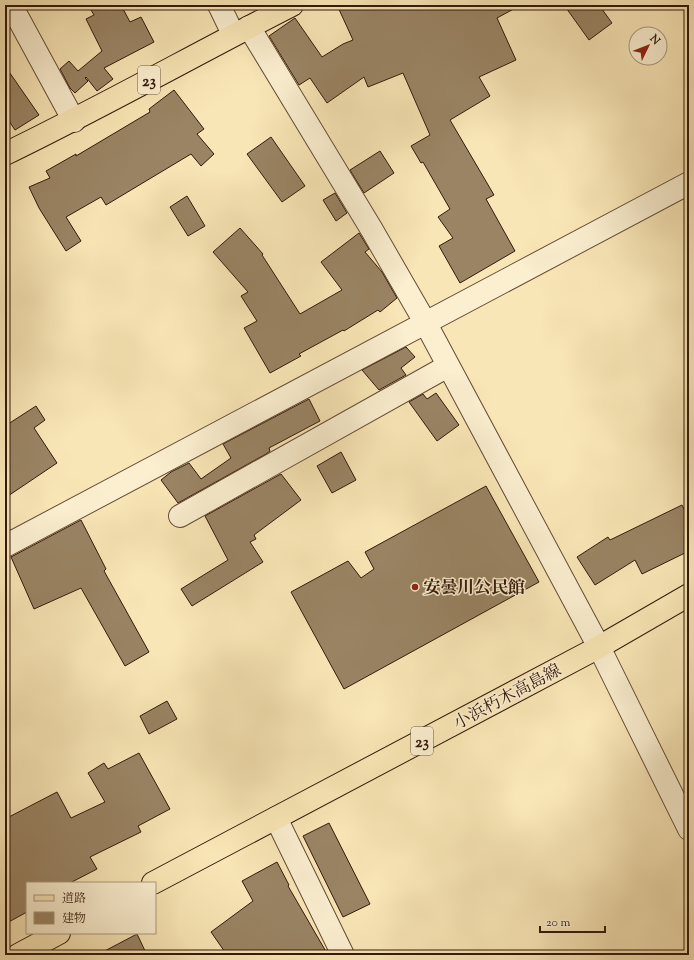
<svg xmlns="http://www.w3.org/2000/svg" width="694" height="960" font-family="'Sorts Mill Goudy','Noto Serif JP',serif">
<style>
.building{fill:#9a8464;stroke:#33190b}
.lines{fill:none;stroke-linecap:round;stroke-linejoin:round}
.minor-casing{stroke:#644c36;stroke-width:24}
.major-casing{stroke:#33190b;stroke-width:24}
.minor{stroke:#fbefd0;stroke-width:22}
.major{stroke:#f9e6b6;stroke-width:22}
.poi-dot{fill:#8f2418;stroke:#fbefd0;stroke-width:1.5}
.labels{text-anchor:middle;stroke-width:3;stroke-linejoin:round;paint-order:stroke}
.shield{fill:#fbefd0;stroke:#6f5946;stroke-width:1}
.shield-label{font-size:16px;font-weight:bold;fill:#33190b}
.poi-label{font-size:17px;font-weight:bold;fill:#33190b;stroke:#fbefd0;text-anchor:start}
.street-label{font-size:17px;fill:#33190b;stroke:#fbefd0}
</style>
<rect width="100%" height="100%" fill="#f9e6b6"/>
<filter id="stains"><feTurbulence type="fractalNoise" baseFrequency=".005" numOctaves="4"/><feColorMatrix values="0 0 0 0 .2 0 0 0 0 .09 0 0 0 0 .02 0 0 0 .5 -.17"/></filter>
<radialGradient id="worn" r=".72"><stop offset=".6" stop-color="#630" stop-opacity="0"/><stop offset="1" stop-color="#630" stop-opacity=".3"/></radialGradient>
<!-- building -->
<g class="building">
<polygon points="88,5 121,5 130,22 141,17 154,42 104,68 113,79 97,91 86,77 85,78 88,81 75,93 70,88 60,69 69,61 78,71 102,51 86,19 94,15"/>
<polygon points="337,5 521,5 497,18 516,60 479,77 490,96 450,120 494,195 486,199 515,251 460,283 439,246 453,238 438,217 450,209 423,162 421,163 411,146 430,135 403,73 368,87 364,77 327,103 310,78 299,85 269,36 295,18 322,57 343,44 353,40"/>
<polygon points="564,5 599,5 612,23 589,40"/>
<polygon points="5,66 39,115 15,130 5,115"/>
<polygon points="174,90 204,129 197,134 214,154 201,166 191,154 106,205 101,197 66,217 81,241 66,251 39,208 29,187 50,178 46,171 76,154 76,156 150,112 149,109"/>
<polygon points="271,137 305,186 282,202 247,154"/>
<polygon points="380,151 394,173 364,193 350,170"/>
<polygon points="335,193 347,213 336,221 323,200"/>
<polygon points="187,196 205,226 188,236 170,207"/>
<polygon points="240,228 263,254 262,255 300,314 342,290 321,262 359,233 369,249 365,252 382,272 397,298 380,312 378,310 344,331 343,330 299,354 301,356 270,373 244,328 257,321 241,296 248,292 213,252"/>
<polygon points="406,347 415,357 401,368 406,375 379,390 362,370"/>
<polygon points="436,393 459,425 437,441 409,402 423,394 427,399"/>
<polygon points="309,399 320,421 269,448 270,451 266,454 178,503 161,480 171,472 189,463 201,479 231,458 223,444"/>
<polygon points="36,406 45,420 34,428 57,463 5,498 5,426"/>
<polygon points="341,452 356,480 332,493 317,466"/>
<polygon points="281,474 301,500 254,535 256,539 250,542 263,562 192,606 181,589 228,560 205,516"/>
<polygon points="486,486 539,582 344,689 291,592 348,561 361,578 374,569 365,552"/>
<polygon points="682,505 689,519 689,551 642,574 635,560 595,585 577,557 608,537 610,540"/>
<polygon points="81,520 106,569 104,571 149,652 125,666 81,588 34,609 11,557"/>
<polygon points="167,701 177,719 149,734 140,716"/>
<polygon points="139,753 170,809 138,826 141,832 90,857 97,869 70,883 27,883 27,912 5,924 5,819 57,792 71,818 105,802 88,773 104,763 108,769"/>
<polygon points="329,823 370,904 343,917 303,836"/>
<polygon points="277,862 289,885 288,886 328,955 227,955 211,932 253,901 242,881"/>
<polygon points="137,934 147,955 97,955"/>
</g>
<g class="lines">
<defs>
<g id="minor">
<polyline points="11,5 74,121"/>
<polyline points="219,5 233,34"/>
<polyline points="249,27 372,230 425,322 599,647 689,829"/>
<polyline points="180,516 448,366"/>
<polyline points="5,546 689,183"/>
<polyline points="276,818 343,955"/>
</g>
<g id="major">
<path d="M 5,154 C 102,107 196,54 292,5"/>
<polyline points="153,883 599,647 689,595"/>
<polyline points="18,955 59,933"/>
</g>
</defs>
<!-- minor casing -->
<use href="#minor" class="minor-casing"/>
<!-- major casing -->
<use href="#major" class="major-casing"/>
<!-- minor -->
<use href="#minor" class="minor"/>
<!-- major -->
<use href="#major" class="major"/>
</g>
<!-- markers -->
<circle class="poi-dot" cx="415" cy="587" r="4"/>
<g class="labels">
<!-- shield labels -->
<g class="shield">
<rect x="138" y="66" width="22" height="28" rx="3"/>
<rect x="411" y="727" width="22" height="28" rx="3"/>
</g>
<g class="shield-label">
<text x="149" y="86">23</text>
<text x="422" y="747">23</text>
</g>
<!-- poi labels -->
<g class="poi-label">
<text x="423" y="593">安曇川公民館</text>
</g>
<!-- street labels -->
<g class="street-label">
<text transform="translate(507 696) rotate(-28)" y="6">小浜朽木高島線</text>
</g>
</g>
<!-- margin -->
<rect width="694" height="960" fill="none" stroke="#f9e6b6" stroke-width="20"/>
<rect x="6" y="6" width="682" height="948" fill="none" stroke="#33190b" stroke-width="2"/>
<rect x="10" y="10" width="674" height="940" fill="none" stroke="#33190b"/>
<!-- legend -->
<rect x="26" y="882" width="130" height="52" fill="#fbefd0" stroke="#ab9981"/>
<rect x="34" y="895" width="20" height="6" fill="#f9e6b6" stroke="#ab9981"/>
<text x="62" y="902" font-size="12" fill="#33190b">道路</text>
<rect x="34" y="912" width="20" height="12" fill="#9a8464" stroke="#ab9981"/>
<text x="62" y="922" font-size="12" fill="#33190b">建物</text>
<!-- north arrow -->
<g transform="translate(648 46) rotate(47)"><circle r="19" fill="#fbefd0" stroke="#ab9981"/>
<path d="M0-3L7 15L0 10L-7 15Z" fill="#8f2418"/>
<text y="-6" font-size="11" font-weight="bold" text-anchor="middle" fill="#33190b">N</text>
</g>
<!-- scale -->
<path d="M540 926v6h65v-6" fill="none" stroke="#33190b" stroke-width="2"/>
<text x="546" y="926" font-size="12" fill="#33190b" stroke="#fbefd0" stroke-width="3" paint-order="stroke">20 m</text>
<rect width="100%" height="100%" filter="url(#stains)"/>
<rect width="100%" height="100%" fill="url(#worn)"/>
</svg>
